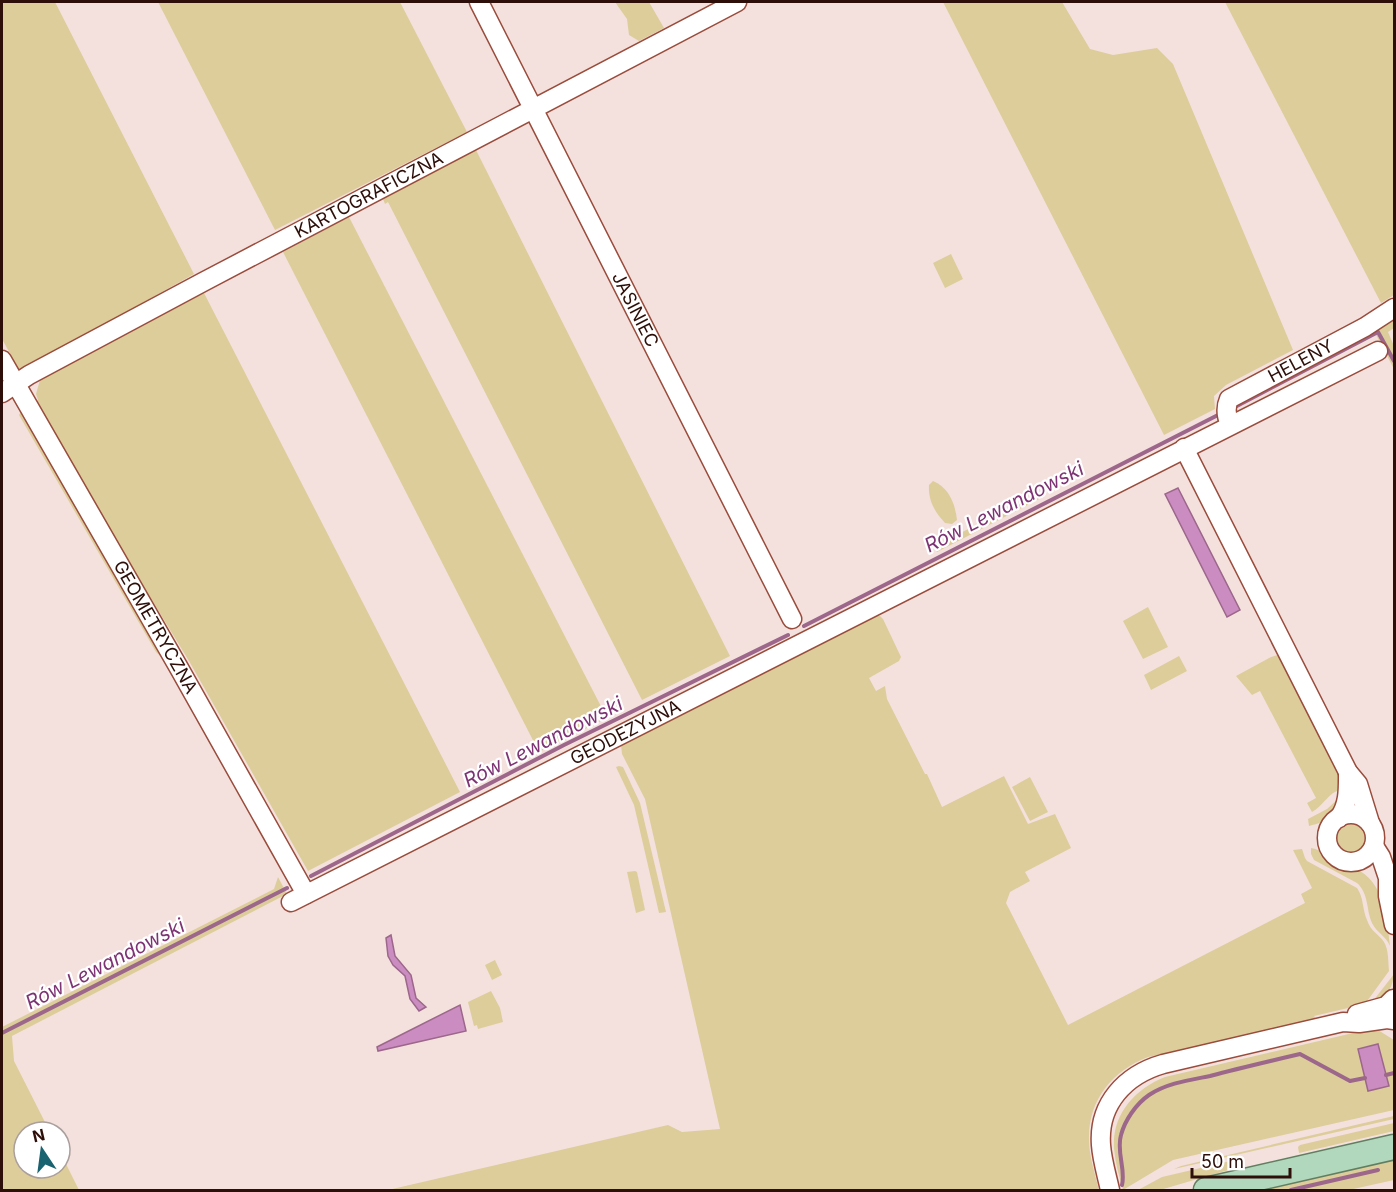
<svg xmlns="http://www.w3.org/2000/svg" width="1396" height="1192" font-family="Inter,sans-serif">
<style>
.green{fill:#ddcd9b}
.water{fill:#cb8dc1;stroke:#9c678a;stroke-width:1.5}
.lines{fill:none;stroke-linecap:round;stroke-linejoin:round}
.stream{stroke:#9c678a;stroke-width:4}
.minor-casing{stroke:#9a4c3c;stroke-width:21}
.major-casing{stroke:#617f60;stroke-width:27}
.minor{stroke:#fff;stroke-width:18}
.major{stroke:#b1d7bc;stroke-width:24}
.labels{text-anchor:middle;stroke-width:4.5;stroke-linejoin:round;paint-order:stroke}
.street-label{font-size:18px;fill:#2d0e08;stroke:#fff}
.water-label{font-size:20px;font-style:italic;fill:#7d3374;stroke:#fff}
</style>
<rect width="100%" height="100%" fill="#f4e1dd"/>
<!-- green -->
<g class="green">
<polygon points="2,2 55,2 194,274 22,370 16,369 8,360 12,357 2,339"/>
<polygon points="158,2 400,2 467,132 275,230"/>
<polygon points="615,2 649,2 664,28 639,41 629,35 627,19"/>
<polygon points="943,2 1062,2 1090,49 1113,55 1157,48 1173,64 1293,350 1226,385 1214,396 1215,409 1164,435"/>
<polygon points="1225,2 1394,2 1394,295 1381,303"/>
<polygon points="476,150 730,656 642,700 388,202 385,204 383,199"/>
<polygon points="349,217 607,718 539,752 283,252"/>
<polygon points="951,254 963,279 945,288 933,263"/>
<polygon points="204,293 460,792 308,871 189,661 33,405 38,400 36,394 40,380"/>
<polygon points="1394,317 1394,328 1388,332 1394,346 1394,369 1373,329"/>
<polygon points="22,410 169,664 156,652 19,415"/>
<path d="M 933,481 C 949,488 955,503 957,520 L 952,524 L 945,523 C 935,512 928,501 929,485 Z"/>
<polygon points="1037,495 1039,499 937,552 934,546"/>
<polygon points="1148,607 1168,647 1143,659 1123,621"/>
<path d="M 877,616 L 880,616 L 883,619 L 901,657 L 899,661 L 869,678 L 876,691 L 885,686 L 887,699 L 925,774 L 927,774 L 942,807 L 1004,776 L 1028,824 L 1055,814 L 1071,848 L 1025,872 L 1030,881 L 1010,892 L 1006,903 L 1068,1025 L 1305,903 L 1301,894 L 1312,888 L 1293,850 L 1302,849 L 1305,858 L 1307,861 L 1357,888 C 1364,898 1362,909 1367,920 C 1371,932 1379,934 1384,942 C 1389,950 1388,963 1389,971 L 1365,1004 L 1314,1016 L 1317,1020 L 1148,1057 C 1112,1071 1088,1100 1089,1140 C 1089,1156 1095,1174 1099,1190 L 388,1190 L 668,1125 L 682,1132 L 720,1129 L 645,799 L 622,754 L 621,745 Z"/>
<path d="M 1281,654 L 1339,769 L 1340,790 C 1328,793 1323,806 1312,812 L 1307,803 L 1316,798 L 1260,691 L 1252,695 L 1236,676 L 1271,657 Z"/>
<polygon points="1179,656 1187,671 1151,690 1144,675"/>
<polygon points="619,766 623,767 640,803 666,912 659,913 634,805 616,767"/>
<polygon points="1030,777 1048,812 1030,821 1012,787"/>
<path d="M 1338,799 C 1332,818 1329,821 1309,826 L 1308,819 L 1327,809 Z"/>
<circle cx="1351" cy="838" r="14"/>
<path d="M 1311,848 C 1324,850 1328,859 1338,864 C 1345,868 1353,867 1360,871 C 1385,886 1387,920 1390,946 C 1386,936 1377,933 1372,923 C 1366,909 1369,894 1357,883 L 1314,860 L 1311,854 Z"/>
<polygon points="635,871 637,872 645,910 636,913 627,872"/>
<polygon points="278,877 287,894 12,1036 14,1061 50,1132 24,1132 24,1168 60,1168 60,1152 79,1190 2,1190 2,1027 274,889"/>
<polygon points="495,960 502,975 492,980 485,965"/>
<path d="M 1394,974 C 1392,989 1388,996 1373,1001 Z"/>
<polygon points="491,991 500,1008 503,1022 478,1029 477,1025 474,1026 468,1002"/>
<path d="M 1378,1030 L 1394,1040 L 1394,1110 L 1173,1160 L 1123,1190 C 1119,1176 1115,1162 1114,1148 C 1112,1114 1135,1089 1165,1077 L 1353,1033 Z"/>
<polygon points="1394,1116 1394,1119 1174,1169 1181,1166"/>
<polygon points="1394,1123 1394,1131 1299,1153 1298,1147 1300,1145"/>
<polygon points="1394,1156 1394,1180 1349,1190 1247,1190"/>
<polygon points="1239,1159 1242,1166 1160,1190 1138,1190 1162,1177"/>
</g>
<!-- water -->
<g class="water">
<polygon points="1178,488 1240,610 1227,617 1165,494"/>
<polygon points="391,935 395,956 411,975 416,998 426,1007 419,1011 410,999 405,976 393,965 388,956 386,938"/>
<polygon points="460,1005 466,1031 378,1051 377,1047"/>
<polygon points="1378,1044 1389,1086 1368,1091 1358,1049"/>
</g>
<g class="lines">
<!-- stream -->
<g class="stream">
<polyline points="1233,408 1378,332 1394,361"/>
<polyline points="804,626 1218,415"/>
<polyline points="311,876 564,745 788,635"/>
<polyline points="2,1033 287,888"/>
<polyline points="1386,1075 1394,1073"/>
<path d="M 1122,1185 C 1126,1169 1116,1152 1121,1135 C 1125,1120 1136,1104 1149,1095 C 1167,1083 1190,1080 1210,1076 C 1240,1068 1270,1061 1300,1054 L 1350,1081 L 1365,1078"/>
<polyline points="1291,1190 1378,1170"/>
</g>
<defs>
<g id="minor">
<path id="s1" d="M 479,2 L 792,619"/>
<path id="s2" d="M 2,360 L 179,668 L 306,894"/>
<path id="s3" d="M 2,393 L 29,375 L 203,282 L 737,2"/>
<path id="s4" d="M 1230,425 C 1226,416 1225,408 1229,399 L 1365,327 L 1394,308"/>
<polyline points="1184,448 1348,772 1358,784 1370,823"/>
<circle cx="1351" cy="838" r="24"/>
<path d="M 1339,818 C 1349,804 1348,788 1348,772"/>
<polyline points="1374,846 1381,857 1388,878 1388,896 1394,925"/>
<path id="s5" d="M 291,902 L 1378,351"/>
<polyline points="1357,1014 1386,1006 1393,999"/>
<path d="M 1110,1190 C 1107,1176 1102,1160 1101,1145 C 1098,1104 1125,1075 1163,1064 L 1343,1022 L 1359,1023 L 1387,1019 L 1394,1020"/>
</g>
<polyline id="major" points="1206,1190 1394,1147"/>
</defs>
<!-- minor casing -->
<use href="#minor" class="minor-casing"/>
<!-- major casing -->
<use href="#major" class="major-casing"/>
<!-- minor -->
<use href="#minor" class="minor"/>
<!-- major -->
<use href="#major" class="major"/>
</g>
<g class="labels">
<!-- street labels -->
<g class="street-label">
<text dy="6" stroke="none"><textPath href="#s3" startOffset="417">KARTOGRAFICZNA</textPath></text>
<text dy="6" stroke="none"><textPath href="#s1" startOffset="345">JASINIEC</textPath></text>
<text dy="6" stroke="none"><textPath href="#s4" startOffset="108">HELENY</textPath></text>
<text dy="6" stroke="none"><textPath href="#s2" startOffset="308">GEOMETRYCZNA</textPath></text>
<text dy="6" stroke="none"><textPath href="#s5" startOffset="375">GEODEZYJNA</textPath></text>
</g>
<!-- water labels -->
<g class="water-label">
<text transform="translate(1004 507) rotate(-27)" y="7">Rów Lewandowski</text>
<text transform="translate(543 742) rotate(-27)" y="7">Rów Lewandowski</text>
<text transform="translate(105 964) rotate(-27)" y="7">Rów Lewandowski</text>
</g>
</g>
<!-- border -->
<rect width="1396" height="1192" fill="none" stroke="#2d0e08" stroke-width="6"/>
<!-- north arrow -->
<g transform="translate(42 1150) rotate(347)"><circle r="28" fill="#ffffff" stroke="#ab9f9c" stroke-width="1.5"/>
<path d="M0-4.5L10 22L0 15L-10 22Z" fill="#196370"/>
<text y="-9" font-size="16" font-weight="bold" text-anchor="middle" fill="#2d0e08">N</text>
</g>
<!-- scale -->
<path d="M1192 1168v9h98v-9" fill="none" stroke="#2d0e08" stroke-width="3"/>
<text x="1201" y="1168" font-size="18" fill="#2d0e08" stroke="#ffffff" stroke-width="4.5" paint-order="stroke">50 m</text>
</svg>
